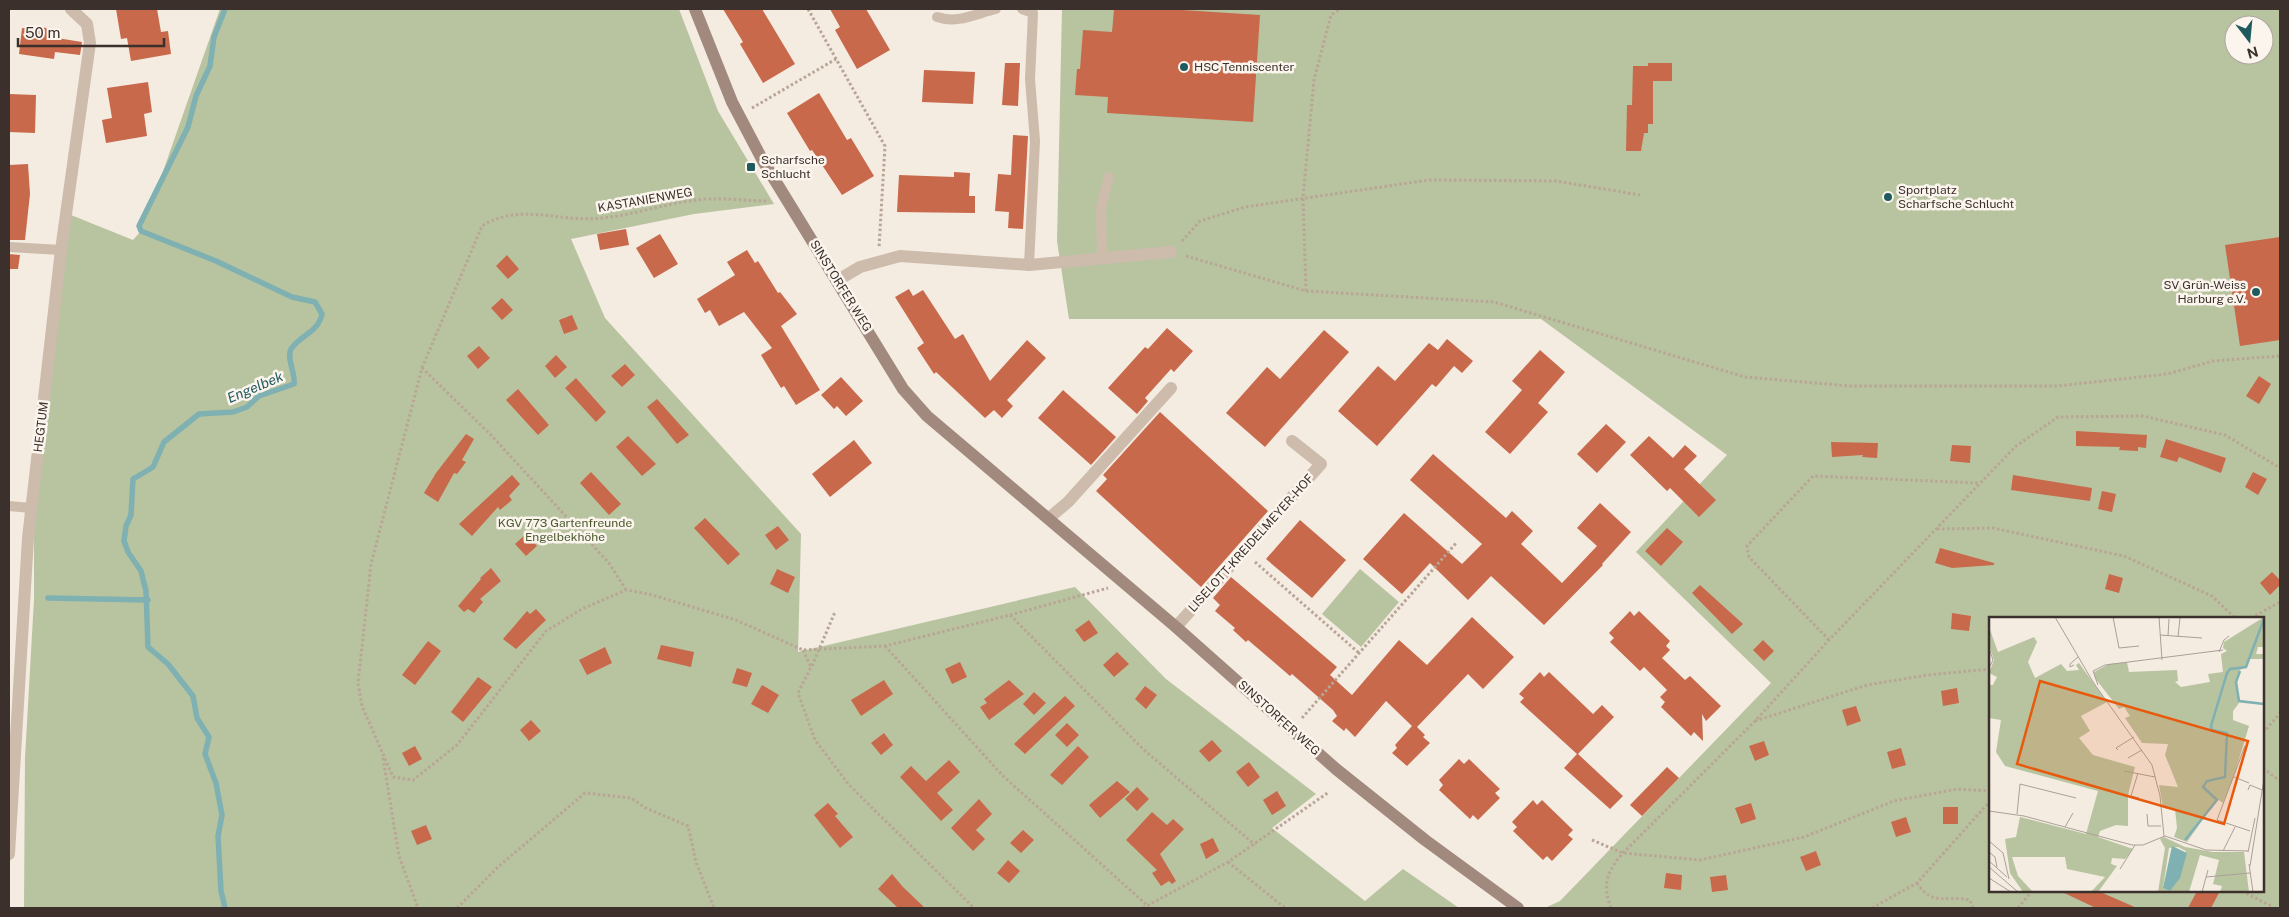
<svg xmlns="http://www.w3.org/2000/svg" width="2289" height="917" font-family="'Public Sans',sans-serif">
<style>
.green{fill:#b8c4a0;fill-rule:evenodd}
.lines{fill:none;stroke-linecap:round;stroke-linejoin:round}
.stream{stroke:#7fb0b2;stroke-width:5.5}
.building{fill:#c8694b}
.path{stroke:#b9a596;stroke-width:3;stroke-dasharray:2.5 2.5;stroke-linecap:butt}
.lane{stroke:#cdbbac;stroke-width:10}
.street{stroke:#cdbbac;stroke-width:12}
.secondary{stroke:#a18a7d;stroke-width:12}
.poi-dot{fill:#1f5a5e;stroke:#fbf5ee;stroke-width:2}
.labels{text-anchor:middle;stroke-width:5;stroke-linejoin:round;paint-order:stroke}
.poi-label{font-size:12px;fill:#3b302b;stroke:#fbf5ee;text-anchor:start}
.street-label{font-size:12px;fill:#3b302b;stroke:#fbf5ee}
.park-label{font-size:12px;fill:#4a5a2e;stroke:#fbf5ee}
.water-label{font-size:14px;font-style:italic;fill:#1f5a5e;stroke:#fbf5ee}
.inset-river{fill:none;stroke:#7fb0b2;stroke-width:2.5}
.inset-road{fill:none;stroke:#aaa098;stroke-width:1}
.view{fill:#e8590c;fill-opacity:0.15;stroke:#e8590c;stroke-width:2.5}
.inset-edge{fill:none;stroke:#3b302b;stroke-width:2.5}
</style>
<rect width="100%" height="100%" fill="#f4ebe1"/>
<!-- green -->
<g class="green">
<polygon points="220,9 679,9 718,111 774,204 694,214 571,239 605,318 801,534 798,652 1075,587 1166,679 1316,794 1272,828 1365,901 1403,869 1459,908 24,908 25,758 34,599 34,486 66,213 133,240 141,231 139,223 160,180"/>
<path d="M 1062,9 L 2280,9 L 2280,908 L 1547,907 L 1560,901 L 1771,683 L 1636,552 L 1727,455 L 1541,319 L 1069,319 L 1057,241 ZM 2234,25 L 2264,25 L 2264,55 L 2234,55 ZM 1990,618 L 2263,618 L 2263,891 L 1990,891 Z"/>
<polygon points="1360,569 1399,602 1361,647 1322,614"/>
</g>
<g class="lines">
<!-- stream -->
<g class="stream">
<path d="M 225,9 L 214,37 L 210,66 L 196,96 L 188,127 L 139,226 L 141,231 L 216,261 L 292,297 L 315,302 L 322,314 C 318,333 300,335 291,349 C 286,358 296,374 294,384 L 259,396 L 247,407 L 233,412 L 199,414 L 164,442 L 153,467 L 133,479 L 131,515 L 126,526 L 124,541 L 128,552 L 141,571 L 146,591 L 148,647 L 168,664 L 193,696 L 197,718 L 209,737 L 205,754 L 216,783 L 222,815 L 218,836 L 221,891 L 225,908"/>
<polyline points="48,598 148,600"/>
</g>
</g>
<!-- building -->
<g class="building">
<polygon points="116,9 157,9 161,32 168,31 171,54 131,61 127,38 121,39"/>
<polygon points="723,9 762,9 795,64 763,83 740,44 743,42"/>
<polygon points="830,9 866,9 890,50 857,69 835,30 840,27"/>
<polygon points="1114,9 1167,9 1260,15 1253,122 1107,113 1108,97 1075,95 1077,69 1080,69 1083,30 1112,32"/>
<polygon points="40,27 59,30 57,38 82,42 80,55 55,52 54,59 19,54 22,28 40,30"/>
<polygon points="1005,63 1020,63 1018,106 1002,105"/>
<polygon points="1648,63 1672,63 1672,81 1653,81 1653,124 1648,124 1648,133 1644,133 1641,151 1626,151 1627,105 1632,105 1633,66 1648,66"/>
<polygon points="924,70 975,72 973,104 922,102"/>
<polygon points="148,82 152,112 144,114 147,136 106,143 102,120 112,118 107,88"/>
<polygon points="819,93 847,140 851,138 874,176 842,195 812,150 810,151 787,113"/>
<polygon points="9,94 36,95 35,133 9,132"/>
<polygon points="1013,135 1028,136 1023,229 1008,228 1009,212 995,211 998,174 1011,175"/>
<polygon points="28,164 30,194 25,240 9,240 9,165"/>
<polygon points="954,172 970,173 969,196 975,196 975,213 897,212 899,175 954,177"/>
<polygon points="626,229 629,245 600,250 597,234"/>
<polygon points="660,234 678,264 654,278 636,248"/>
<polygon points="2280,237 2280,340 2240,346 2225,245"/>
<polygon points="747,250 755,263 758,261 778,293 780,292 797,314 781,326 820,390 796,405 784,386 781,388 761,355 772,348 744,312 719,326 710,310 705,313 697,299 735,275 727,262"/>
<polygon points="9,254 20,255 18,269 9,269"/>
<polygon points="507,255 519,269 508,279 496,266"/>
<polygon points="909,289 913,296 923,290 955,339 963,334 990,381 1027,340 1046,358 1007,400 1013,406 1002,418 994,410 985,418 936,372 934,374 917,348 924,343 895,297"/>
<polygon points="502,298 513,310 502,320 491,308"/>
<polygon points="572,315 578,329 564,334 559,320"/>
<polygon points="1167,328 1193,351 1174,372 1171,369 1145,398 1148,401 1137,414 1108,388 1145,347 1148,349"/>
<polygon points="1324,330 1349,352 1265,447 1226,413 1267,367 1280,379"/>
<polygon points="1447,339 1473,361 1462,373 1454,366 1436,387 1432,384 1377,446 1338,411 1378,366 1395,381 1429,343 1438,350"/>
<polygon points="479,346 490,358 478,369 467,356"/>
<polygon points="1540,350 1565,372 1538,403 1548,412 1510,454 1485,432 1522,390 1512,381"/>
<polygon points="556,355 567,367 555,378 545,366"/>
<polygon points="625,364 635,375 622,387 611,376"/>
<polygon points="2259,376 2271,384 2259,404 2246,396"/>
<polygon points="841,377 863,401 846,416 837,406 834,409 821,395"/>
<polygon points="576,378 606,412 596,422 565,388"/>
<polygon points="518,389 549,425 538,435 506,400"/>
<polygon points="1063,390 1116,437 1091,465 1038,418"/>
<polygon points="657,399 689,435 677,444 647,407"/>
<polygon points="1160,412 1268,511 1201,587 1096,491 1107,479 1103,475"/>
<polygon points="1606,424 1626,442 1597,473 1577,454"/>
<polygon points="2076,431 2147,435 2146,448 2138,447 2138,451 2119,450 2120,447 2076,446"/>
<polygon points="466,434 474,439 462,460 466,462 457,474 454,473 438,502 424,493 436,473"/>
<polygon points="628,436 656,464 642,476 616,447"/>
<polygon points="1649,436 1673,458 1685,445 1697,456 1684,469 1716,500 1699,517 1670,488 1667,491 1630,455"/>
<polygon points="2166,439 2226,458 2221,473 2179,457 2177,462 2160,457"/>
<polygon points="854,440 872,463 830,497 812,474"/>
<polygon points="1831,442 1878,443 1877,458 1862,457 1863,455 1832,457"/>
<polygon points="1952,445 1971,446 1970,463 1950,461"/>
<polygon points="1433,454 1506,518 1512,511 1533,531 1521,544 1562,583 1597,546 1577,528 1600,503 1631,532 1602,564 1603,565 1544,625 1491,576 1468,600 1430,563 1402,594 1363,559 1404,513 1462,564 1482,544 1410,480"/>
<polygon points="591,472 621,504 609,515 580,483"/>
<polygon points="2253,472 2267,479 2258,495 2245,487"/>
<polygon points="512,475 520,484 509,496 512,500 500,510 498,507 472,536 459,524"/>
<polygon points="2013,475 2092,488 2090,501 2011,490"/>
<polygon points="2102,491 2116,494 2112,512 2098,509"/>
<polygon points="705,518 740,554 728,565 694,528"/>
<polygon points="1300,520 1346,560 1312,598 1266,559"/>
<polygon points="778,526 789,540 776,550 765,535"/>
<polygon points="1667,528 1683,542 1661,566 1645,551"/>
<polygon points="526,534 537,546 526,556 515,544"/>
<polygon points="1940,548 1994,563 1994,565 1952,568 1935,563"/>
<polygon points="491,568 501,581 480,599 483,602 474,613 468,609 464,612 458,606 481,579 480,578"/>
<polygon points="777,569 795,577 788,593 770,584"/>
<polygon points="2272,572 2280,580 2280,585 2270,595 2260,583"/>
<polygon points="2109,574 2123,578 2119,593 2105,589"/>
<polygon points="1231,577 1337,667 1330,675 1352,695 1399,640 1427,665 1472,617 1514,657 1483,689 1468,674 1417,727 1425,735 1423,737 1430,743 1407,766 1392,753 1397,748 1395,745 1412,726 1386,701 1355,737 1346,728 1344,731 1332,721 1337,716 1333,710 1292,674 1290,676 1248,640 1246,642 1233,630 1235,628 1215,611 1220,605 1213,598"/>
<polygon points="1700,585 1743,624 1732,634 1692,593"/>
<polygon points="536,609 546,620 516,649 503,639 527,611 530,614"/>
<polygon points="1630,611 1634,616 1639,611 1670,641 1666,646 1670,650 1662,658 1685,680 1690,676 1721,706 1706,721 1702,714 1703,741 1694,732 1691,736 1661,707 1665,702 1660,697 1667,690 1644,667 1640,671 1610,642 1614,638 1609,633"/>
<polygon points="1952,613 1971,616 1969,631 1951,629"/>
<polygon points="1089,620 1098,633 1084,642 1075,630"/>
<polygon points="1763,640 1774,651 1764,661 1753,650"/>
<polygon points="428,641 441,651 415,685 402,675"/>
<polygon points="661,645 694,652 691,667 657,659"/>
<polygon points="605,647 612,663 587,675 579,660"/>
<polygon points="1117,652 1129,664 1114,677 1103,665"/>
<polygon points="960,662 967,677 952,684 945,669"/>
<polygon points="737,668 752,673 747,687 732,683"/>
<polygon points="1540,672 1544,677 1549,672 1593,714 1602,705 1614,717 1578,754 1623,796 1610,809 1564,768 1577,754 1520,702 1524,698 1519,694"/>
<polygon points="478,677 492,687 463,722 451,712"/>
<polygon points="884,680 893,694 861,716 851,700"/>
<polygon points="1009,680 1024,694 989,720 980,707 987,703 984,699"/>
<polygon points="762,685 779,695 768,713 751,704"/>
<polygon points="1145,686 1157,695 1146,709 1135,699"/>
<polygon points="1957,688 1959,703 1943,706 1941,691"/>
<polygon points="1034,692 1046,703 1034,715 1023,704"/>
<polygon points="1065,696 1075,706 1025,754 1014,744"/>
<polygon points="1856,706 1861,721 1847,726 1842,710"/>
<polygon points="531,720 541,731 529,741 520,730"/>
<polygon points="1067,723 1079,735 1067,747 1055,735"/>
<polygon points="884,733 893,745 881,755 871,743"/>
<polygon points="1212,740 1222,751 1209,762 1199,751"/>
<polygon points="1764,741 1769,755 1755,761 1749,746"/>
<polygon points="415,746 422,759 409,766 402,753"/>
<polygon points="1078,746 1089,757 1062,785 1050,775"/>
<polygon points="1901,748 1906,765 1892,769 1887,752"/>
<polygon points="1459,759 1464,764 1469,759 1500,789 1495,793 1500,798 1478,820 1473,815 1470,819 1439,790 1443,785 1439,780"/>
<polygon points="949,760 960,772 937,793 953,810 941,821 900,777 911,766 926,781"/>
<polygon points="1249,762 1260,777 1248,787 1236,772"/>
<polygon points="1667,767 1679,778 1642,816 1630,805"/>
<polygon points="1117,781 1130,792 1100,818 1089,805"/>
<polygon points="1137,787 1149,799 1137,811 1125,799"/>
<polygon points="1277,791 1286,806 1272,815 1263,800"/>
<polygon points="979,799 992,814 976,830 985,839 973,851 951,828"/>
<polygon points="1533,800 1537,805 1542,800 1573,830 1568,835 1573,839 1552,861 1547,856 1543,860 1513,831 1517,827 1512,822"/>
<polygon points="828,803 838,814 835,816 853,837 840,848 814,815"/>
<polygon points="1751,803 1756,819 1741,824 1735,808"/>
<rect x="1943" y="807" width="15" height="17"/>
<polygon points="1152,812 1167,825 1173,819 1184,829 1160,854 1176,881 1172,884 1169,881 1161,886 1152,873 1157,870 1126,840"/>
<polygon points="1906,817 1911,832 1896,837 1891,822"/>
<polygon points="426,825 432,839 417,845 411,831"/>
<polygon points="1023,830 1034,840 1021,853 1010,843"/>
<polygon points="1213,838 1219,851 1206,859 1200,844"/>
<polygon points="1816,851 1821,865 1806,871 1800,857"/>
<polygon points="1008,860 1020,871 1009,883 997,873"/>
<polygon points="1666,873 1682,875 1681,890 1664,888"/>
<polygon points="892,874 903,887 925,908 898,908 878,889"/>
<polygon points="1726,875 1728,890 1712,892 1710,877"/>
<polygon points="2060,891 2098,891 2137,908 2096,908"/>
<polygon points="2197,891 2220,891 2211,908 2188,908"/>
</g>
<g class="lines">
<!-- path -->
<g class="path">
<polyline points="808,9 885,146 879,248"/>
<polyline points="752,108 836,59"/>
<polyline points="1182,241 1200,221 1245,207 1429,180 1556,181 1640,195"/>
<polyline points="1186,256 1306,291 1494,302 1745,377 1850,386 2057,386 2167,374 2213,361 2280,356"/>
<polyline points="1306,291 1303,198 1314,80 1331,15 1341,9"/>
<path d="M 422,368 L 482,226 C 520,202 560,223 602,218 C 633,215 664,204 696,200 C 719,197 745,201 769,201"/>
<polyline points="1937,529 1993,528 2124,556 2212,596 2235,618"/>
<polyline points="1255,562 1359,653"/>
<polyline points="626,590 609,563 490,434 422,368 371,564 358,683 362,706 393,777 413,780 457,745 546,631 582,609 626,590 649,594 736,620 803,650 885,646 1010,615 1143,749 1255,845"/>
<polyline points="1010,615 1108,588"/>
<polyline points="2251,618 2280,602"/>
<polyline points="1829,640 1749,557 1747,546 1813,476 1979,483"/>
<polyline points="885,646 1003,776 1148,906"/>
<polyline points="803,650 811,667 798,693 815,740 849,785 974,908"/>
<polyline points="812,666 835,612"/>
<polyline points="1302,718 1457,542"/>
<polyline points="1755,721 1867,685 1928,675 1990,669"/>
<polyline points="2263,733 2280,713"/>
<polyline points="383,758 399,856 418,908"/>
<polyline points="2263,768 2280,781"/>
<polyline points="1592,840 1623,853 1700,860 1804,837 1894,801 1957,789 1990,791"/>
<polyline points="1228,862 1285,908"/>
<path d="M 1917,883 C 1933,907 1946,895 1970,900 L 1973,908"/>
<polyline points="2242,891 2271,906"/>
<polyline points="457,908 498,867 585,793 631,798 646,808 688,826 696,862 714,908"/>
<polyline points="1143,908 1228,862 1329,792"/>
<path d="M 1611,908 C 1602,885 1607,871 1623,853 L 1755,721 L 1829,640 L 2016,446 L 2058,417 L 2143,416 L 2225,435 L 2280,468"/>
<polyline points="1872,908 1917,883 1990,801"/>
<polyline points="2018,908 2032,891"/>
</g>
<!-- lane -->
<g class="lane">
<polyline points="1022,9 1033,13 1030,79 1035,141 1029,265"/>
<path d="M 937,17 C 957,24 975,14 996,9"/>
<polyline points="9,247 61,250"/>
<polyline points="1102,259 1101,207 1109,177"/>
<polyline points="9,506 31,508"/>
</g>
<!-- street -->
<g class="street">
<polyline points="838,280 860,267 900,256 1029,265 1171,252"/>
<polyline points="1049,518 1068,502 1171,388"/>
<polyline points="1176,627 1321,464 1292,441"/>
<polyline points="9,854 28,538 61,250 90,43 87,24 71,9"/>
</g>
<!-- secondary -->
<polyline class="secondary" points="695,9 732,102 763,161 903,389 927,416 1176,627 1336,769 1425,840 1518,908"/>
</g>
<!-- markers -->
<g class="poi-dot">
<circle cx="1184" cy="67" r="5"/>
<rect x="746" y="162" width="10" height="10" rx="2.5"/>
<circle cx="1888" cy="197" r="5"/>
<circle cx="2256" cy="292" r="5"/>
</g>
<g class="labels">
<!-- poi labels -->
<g class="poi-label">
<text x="1194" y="71">HSC Tenniscenter</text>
<text x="761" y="164">Scharfsche<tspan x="761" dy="14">Schlucht</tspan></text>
<text x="1898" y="194">Sportplatz<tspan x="1898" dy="14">Scharfsche Schlucht</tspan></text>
<text x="2246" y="289" text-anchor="end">SV Grün-Weiss<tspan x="2246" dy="14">Harburg e.V.</tspan></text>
</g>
<!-- street labels -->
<g class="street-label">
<text transform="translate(645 200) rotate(-10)" y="4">KASTANIENWEG</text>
<text transform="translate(841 286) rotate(58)" y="4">SINSTORFER WEG</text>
<text transform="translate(41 427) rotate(-83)" y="4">HEGTUM</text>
<text transform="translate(1251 543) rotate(-48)" y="4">LISELOTT-KREIDELMEYER-HOF</text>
<text transform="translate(1279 718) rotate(42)" y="4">SINSTORFER WEG</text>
</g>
<!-- park labels -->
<g class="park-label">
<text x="565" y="527">KGV 773 Gartenfreunde<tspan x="565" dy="14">Engelbekhöhe</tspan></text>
</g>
<!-- water labels -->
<g class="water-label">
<text transform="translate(255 387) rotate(-23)" y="5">Engelbek</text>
</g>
</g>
<!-- overview -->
<g transform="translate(1989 617)">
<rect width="275" height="275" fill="#f4ebe1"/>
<path d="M 275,0 L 275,30 L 269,30 L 267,37 L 275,37 L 275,42 L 260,42 L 257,50 L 251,53 L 247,65 L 250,86 L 244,94 L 244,103 L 260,109 L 244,162 L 234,186 L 228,182 L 198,225 L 185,220 L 188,211 L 186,192 L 174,191 L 170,168 L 189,170 L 176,138 L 179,127 L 153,126 L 136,101 L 141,99 L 135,90 L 130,92 L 106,61 L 105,55 L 120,47 L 138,45 L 140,55 L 188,53 L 189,64 L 186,65 L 192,70 L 221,65 L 219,57 L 234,55 L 232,37 L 238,34 L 234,31 L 235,25 ZM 0,10 L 9,35 L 45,20 L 48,25 L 39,45 L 46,61 L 72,47 L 78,54 L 90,53 L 87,48 L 90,46 L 118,85 L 92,99 L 101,114 L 90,121 L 104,138 L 146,150 L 139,178 L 139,209 L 127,208 L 111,214 L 109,220 L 144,232 L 136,242 L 123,241 L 122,247 L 128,249 L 109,275 L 102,275 L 116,260 L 78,252 L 76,240 L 23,240 L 29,259 L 44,275 L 34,275 L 21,256 L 16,222 L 27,220 L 31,200 L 97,217 L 109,174 L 16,149 L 7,135 L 12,103 L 0,101 L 0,68 L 4,68 L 8,60 L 0,56 L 5,43 L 0,28 ZM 175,220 L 196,230 L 224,235 L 255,235 L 260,275 L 231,275 L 233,269 L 224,267 L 230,243 L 211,238 L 200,275 L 169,275 L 176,231 L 171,222 ZM 189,230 L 197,234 L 195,245 L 191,259 L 181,274 L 174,271 L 180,231 Z" fill="#b8c4a0" fill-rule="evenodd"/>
<path d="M 183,229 L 198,236 L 191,261 L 181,274 L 174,271 Z" fill="#7fb0b2"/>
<path class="inset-river" d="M 251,54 L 247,65 L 250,84 L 275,87M 196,223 L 228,183 L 214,170 L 218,164 L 236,160 L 238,116 L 223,113 L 222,109 L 238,56 L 241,52 L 257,50 L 275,2"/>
<path class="inset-road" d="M 66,0 L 104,65 L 163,148 L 171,179 L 175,219M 124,0 L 130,31 L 150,29M 170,0 L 173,43M 171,18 L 213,21M 179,19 L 180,2M 189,20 L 191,1M 0,31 L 4,43 L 1,49M 230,35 L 235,23 L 240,19M 85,48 L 81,50 L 81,47 L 89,40M 109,68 L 104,54 L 116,48 L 234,33M 256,129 L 228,203 L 261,214M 129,133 L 127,131 L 145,120M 139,141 L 153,133M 135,154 L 166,160M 149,156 L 142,179 L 150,181M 245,160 L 260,166M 259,173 L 261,168 L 273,173M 0,194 L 35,199 L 143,228 L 154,228 L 176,219 L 217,233 L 259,234M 28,197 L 31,167 L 87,181M 158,197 L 159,209 L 172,209M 76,210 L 84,196M 0,224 L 14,236 L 20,262M 234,234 L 246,210M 0,235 L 6,240 L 8,250M 259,235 L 266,201M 0,244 L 18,260M 260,247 L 264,275M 261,249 L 275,162M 0,250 L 29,275M 131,252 L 146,228M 217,260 L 261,256M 0,261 L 22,275M 213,275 L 219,253"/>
<path class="view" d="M 51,64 L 259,124 L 235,207 L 28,147 Z"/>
<rect width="275" height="275" class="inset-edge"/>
</g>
<!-- border -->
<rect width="2289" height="917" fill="none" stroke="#3b302b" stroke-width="20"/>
<!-- north arrow -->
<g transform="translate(2249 40) rotate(164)"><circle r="24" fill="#fbf5ee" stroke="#aea6a0"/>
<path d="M0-4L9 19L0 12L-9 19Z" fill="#1f5a5e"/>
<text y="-8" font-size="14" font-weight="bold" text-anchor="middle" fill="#3b302b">N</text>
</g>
<!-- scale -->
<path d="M18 38v8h146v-8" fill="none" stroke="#3b302b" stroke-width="2.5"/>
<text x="25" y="38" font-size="15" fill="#3b302b" stroke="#fbf5ee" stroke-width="4" paint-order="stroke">50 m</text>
</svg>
